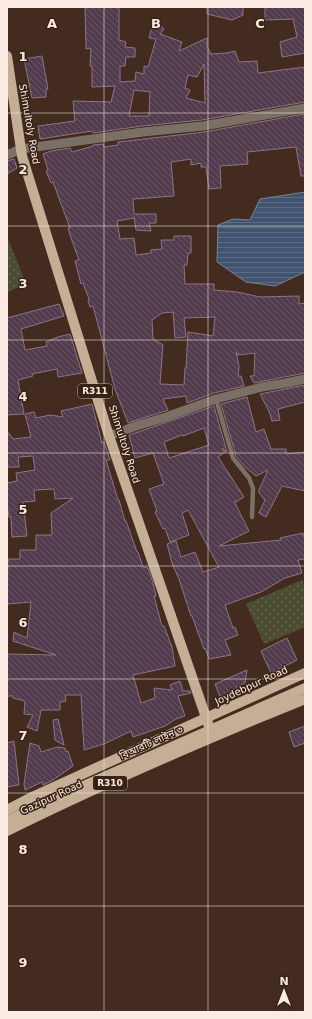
<svg xmlns="http://www.w3.org/2000/svg" width="312" height="1019" font-family="'DejaVu Sans','Noto Sans Bengali',sans-serif">
<style>
.grass{fill:url(#grass-dots)}
.water{fill:url(#water-rules);stroke:#798192}
.building{fill:url(#building-back-hatch);stroke:#8d7488;fill-rule:evenodd}
.lines{fill:none;stroke-linecap:round;stroke-linejoin:round}
.lane{stroke:#7b7065;stroke-width:4.5}
.street{stroke:#7b7065;stroke-width:9}
.primary{stroke:#c4ae96;stroke-width:10}
.grid{fill:none;stroke:#fbebe2;stroke-width:1;stroke-opacity:0.55}
.labels{text-anchor:middle;stroke-width:3;stroke-linejoin:round;paint-order:stroke}
.shield{fill:#392215;stroke:#c1afa4;stroke-width:1}
.shield-label{font-size:9px;font-weight:bold;fill:#fbebe2}
.street-label{font-size:10px;fill:#fbebe2;stroke:#392215}
.grid-label{font-size:13px;text-anchor:middle;font-weight:bold;fill:#fbebe2;stroke:#392215;stroke-width:3;stroke-linejoin:round;paint-order:stroke}
</style>
<defs>
<pattern id="grass-dots" width="8" height="8" patternUnits="userSpaceOnUse"><rect width="8" height="8" fill="#4b4c31"/><path d="M2 2h.1M6 6h.1" fill="none" stroke="#66664f" stroke-width="1.8" stroke-linecap="round"/></pattern>
<pattern id="water-rules" width="6" height="5" patternUnits="userSpaceOnUse"><rect width="6" height="5" fill="#41546f"/><path d="M0 2.5h6" fill="none" stroke="#5d6d83"/></pattern>
<pattern id="building-back-hatch" width="6" height="6" patternUnits="userSpaceOnUse"><rect width="6" height="6" fill="#513b4d"/><path d="M-1 5l2 2M0 0l6 6M5-1l2 2" fill="none" stroke="#6b5866"/></pattern>
</defs>
<rect width="100%" height="100%" fill="#432c1f"/>
<!-- grass -->
<g class="grass">
<polygon points="7,236 26,284 7,292"/>
<polygon points="302,580 305,587 305,627 264,644 246,604"/>
</g>
<!-- water -->
<polygon class="water" points="305,192 305,272 275,286 246,282 217,262 218,225 233,219 250,220 260,199"/>
<!-- building -->
<g class="building">
<path d="M 85,7 L 119,7 L 119,40 L 126,42 L 125,47 L 135,48 L 135,57 L 126,57 L 125,66 L 120,66 L 120,82 L 135,81 L 136,72 L 144,74 L 144,66 L 148,67 L 156,39 L 149,38 L 154,19 L 164,29 L 160,34 L 182,42 L 179,51 L 207,38 L 207,46 L 211,54 L 226,53 L 235,51 L 239,62 L 257,61 L 258,73 L 305,67 L 305,102 L 202,120 L 142,126 L 93,133 L 92,131 L 40,139 L 38,126 L 75,121 L 73,101 L 111,102 L 115,86 L 92,87 L 92,66 L 90,66 L 91,48 L 86,49 ZM 204,64 L 205,103 L 186,98 L 190,90 L 185,88 L 188,75 L 197,77 ZM 134,90 L 150,92 L 149,116 L 129,116 Z"/>
<polygon points="207,7 243,7 243,15 232,20 207,14"/>
<polygon points="265,7 305,7 305,53 282,57 280,42 297,37 293,19 265,20"/>
<polygon points="42,56 48,89 46,89 46,97 32,98 24,59"/>
<path d="M 304,114 L 305,129 L 305,176 L 301,176 L 296,147 L 247,152 L 248,164 L 220,166 L 221,188 L 209,189 L 206,167 L 201,167 L 201,163 L 191,165 L 191,159 L 171,162 L 174,196 L 133,199 L 134,214 L 156,214 L 156,223 L 149,223 L 151,231 L 136,230 L 134,217 L 134,218 L 117,221 L 120,239 L 134,238 L 136,255 L 151,253 L 151,250 L 162,249 L 161,240 L 174,240 L 174,236 L 191,236 L 191,253 L 188,253 L 187,265 L 184,265 L 185,284 L 214,284 L 214,290 L 237,292 L 260,297 L 299,296 L 299,304 L 305,303 L 305,373 L 254,383 L 250,376 L 254,376 L 255,353 L 238,355 L 236,352 L 239,366 L 238,376 L 241,376 L 244,386 L 214,393 L 187,403 L 186,396 L 163,399 L 168,410 L 128,423 L 115,389 L 93,306 L 90,307 L 88,300 L 89,299 L 83,283 L 81,284 L 75,261 L 79,260 L 71,238 L 68,228 L 70,228 L 53,182 L 51,183 L 46,171 L 48,170 L 43,154 L 51,151 L 70,148 L 72,152 L 93,146 L 93,145 L 103,144 L 104,147 L 118,145 L 118,142 L 204,132 ZM 173,312 L 175,338 L 186,337 L 184,318 L 215,317 L 213,336 L 188,332 L 186,368 L 185,368 L 184,385 L 160,384 L 163,345 L 153,339 L 152,320 L 162,313 Z"/>
<polygon points="14,159 17,168 7,174 7,161"/>
<polygon points="59,304 64,316 21,329 25,350 47,346 46,342 58,337 70,334 82,373 58,377 57,369 32,374 33,376 18,380 24,414 7,415 7,318"/>
<polygon points="305,385 305,402 278,409 280,420 272,421 269,411 260,394"/>
<polygon points="247,397 256,432 264,429 271,449 286,449 286,454 305,452 305,491 282,486 266,517 259,513 265,500 259,493 259,490 268,470 256,476 245,467 236,456 221,404"/>
<polygon points="92,404 102,443 104,442 110,460 106,460 118,500 119,500 125,521 126,521 137,552 138,552 143,567 148,568 153,583 156,596 154,596 162,626 164,626 172,647 175,666 133,675 141,703 155,698 154,688 172,690 170,685 180,681 183,691 190,691 191,693 178,696 185,716 176,719 165,726 133,737 131,731 104,744 84,750 81,695 65,695 66,701 60,702 60,710 41,710 37,731 27,727 33,715 24,714 25,701 13,698 13,696 7,696 7,654 56,655 13,641 14,632 27,638 31,602 7,604 8,559 20,559 20,550 36,550 36,535 52,535 51,513 73,498 55,499 54,489 34,490 35,501 23,502 27,536 12,537 11,517 9,517 7,503 7,483 17,481 16,473 35,470 33,456 18,457 19,467 7,467 7,431 13,439 31,437 25,414 34,412 36,418 50,415 63,417 61,411"/>
<path d="M 214,406 L 227,452 L 222,448 L 225,452 L 218,457 L 244,497 L 236,502 L 234,501 L 249,531 L 219,546 L 281,540 L 280,538 L 303,533 L 305,540 L 305,559 L 298,560 L 302,573 L 285,578 L 261,592 L 225,605 L 233,628 L 235,627 L 238,635 L 225,640 L 231,655 L 209,659 L 205,648 L 204,649 L 192,616 L 191,616 L 179,579 L 172,563 L 167,544 L 176,541 L 181,557 L 195,552 L 203,572 L 219,567 L 188,510 L 182,513 L 189,535 L 170,542 L 165,528 L 163,529 L 155,512 L 157,511 L 149,489 L 164,484 L 153,453 L 135,458 L 129,435 ZM 204,428 L 209,445 L 169,458 L 164,442 L 182,435 L 183,436 Z"/>
<polygon points="287,638 297,660 271,673 261,651"/>
<polygon points="247,670 245,683 236,687 237,690 221,699 215,684"/>
<polygon points="58,719 64,745 55,740 53,720"/>
<polygon points="305,726 305,743 294,747 289,732"/>
<polygon points="14,741 19,785 7,787 7,743"/>
<polygon points="30,743 39,746 41,752 57,747 65,748 66,752 68,751 73,766 53,780 43,785 42,782 25,790 24,784"/>
</g>
<g class="lines">
<!-- lane -->
<polyline class="lane" points="216,399 233,458 249,478 253,488 252,517"/>
<!-- street -->
<g class="street">
<polyline points="7,155 21,149 143,132 203,126 305,108"/>
<polyline points="109,436 136,426 166,417 216,399 262,387 286,383 305,379"/>
</g>
<!-- primary -->
<g class="primary">
<polyline points="7,56 22,156 109,436 210,729 214,736"/>
<polyline points="7,810 32,797 305,673"/>
<polyline points="7,821 36,807 305,688"/>
<path d="M 7,831 C 104,783 204,740 305,699"/>
</g>
</g>
<!-- grid -->
<path class="grid" d="M 104,7 L 104,1012M 208,7 L 208,1012M 7,113 L 305,113M 7,226 L 305,226M 7,340 L 305,340M 7,453 L 305,453M 7,566 L 305,566M 7,679 L 305,679M 7,793 L 305,793M 7,906 L 305,906"/>
<g class="labels">
<!-- shield labels -->
<g class="shield">
<rect x="78" y="384" width="34" height="14" rx="3"/>
<rect x="93" y="776" width="34" height="14" rx="3"/>
</g>
<g class="shield-label">
<text x="95" y="394">R311</text>
<text x="110" y="786">R310</text>
</g>
<!-- street labels -->
<g class="street-label">
<text transform="translate(30 124) rotate(80)" y="4">Shimultoly Road</text>
<text transform="translate(125 444) rotate(72)" y="4">Shimultoly Road</text>
<text transform="translate(251 685) rotate(-25)" y="4">Joydebpur Road</text>
<text transform="translate(151 742) rotate(-24)" y="4">বিআরটি লাইন ৩</text>
<text transform="translate(51 797) rotate(-25)" y="4">Gazipur Road</text>
</g>
</g>
<g class="grid-label">
<text x="52" y="28">A</text>
<text x="156" y="28">B</text>
<text x="260" y="28">C</text>
<text x="23" y="61">1</text>
<text x="23" y="174">2</text>
<text x="23" y="288">3</text>
<text x="23" y="401">4</text>
<text x="23" y="514">5</text>
<text x="23" y="627">6</text>
<text x="23" y="740">7</text>
<text x="23" y="854">8</text>
<text x="23" y="967">9</text>
</g>
<!-- border -->
<rect width="312" height="1019" fill="none" stroke="#fbebe2" stroke-width="16"/>
<!-- north arrow -->
<g transform="translate(284 991)" stroke="#392215" stroke-width="3" paint-order="stroke">
<path d="M0-3L7 15L0 10L-7 15Z" fill="#fbebe2"/>
<text y="-6" font-size="11" font-weight="bold" text-anchor="middle" fill="#fbebe2">N</text>
</g>
</svg>
